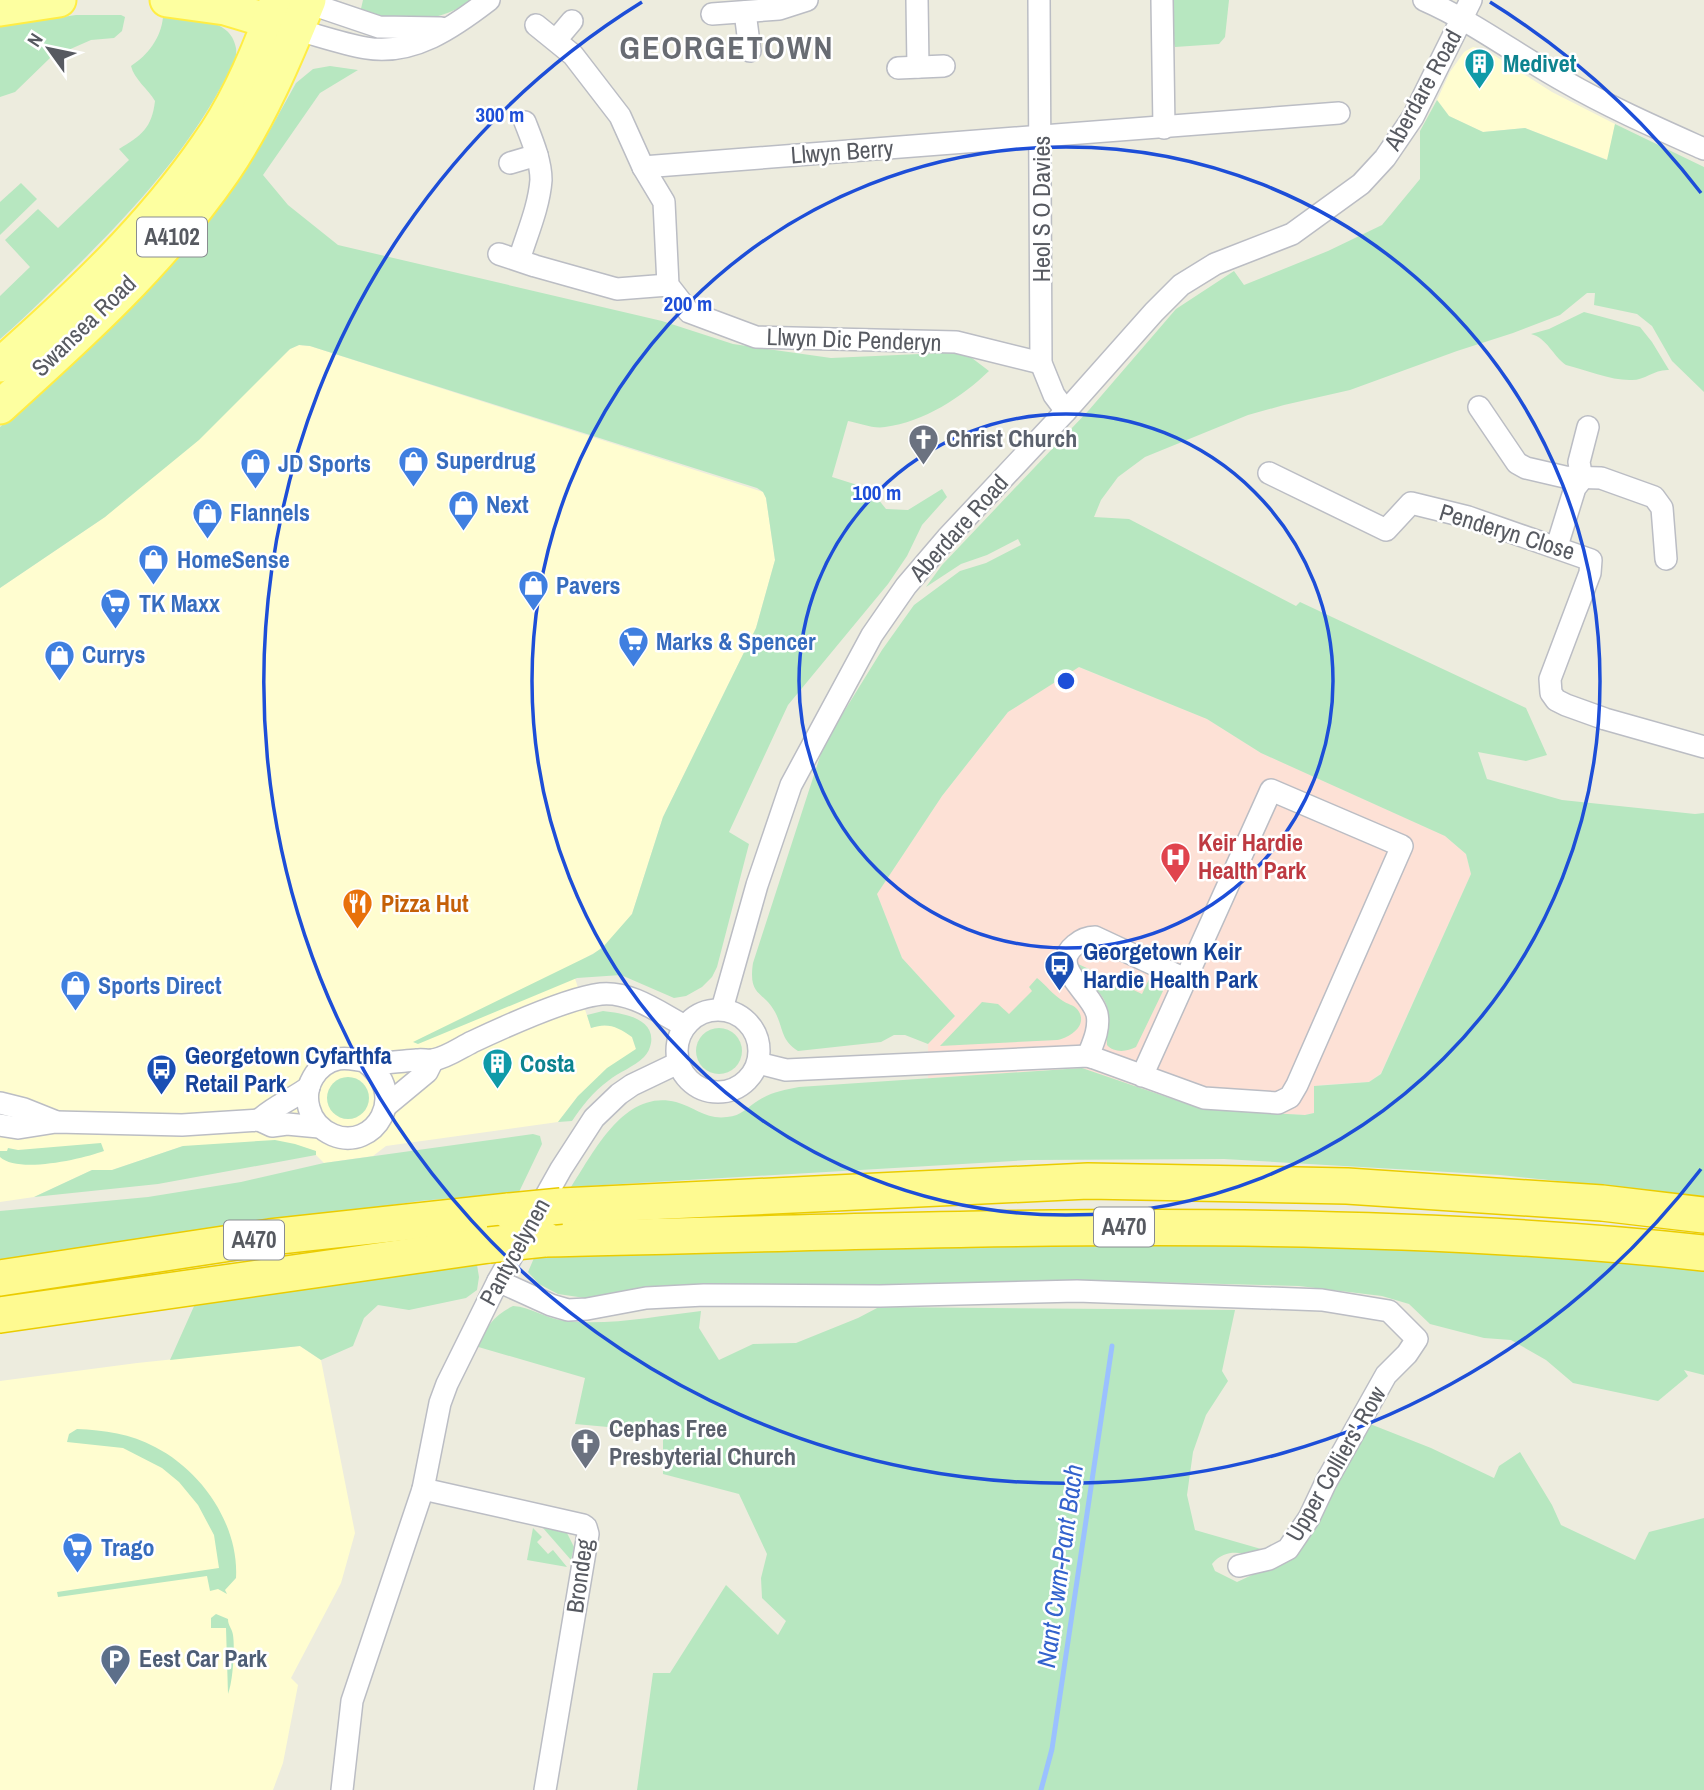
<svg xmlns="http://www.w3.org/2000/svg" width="1704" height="1790" font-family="'Archivo Narrow',sans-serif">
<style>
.commercial{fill:#fffdd0}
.medical{fill:#fde1d6}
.green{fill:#b7e7c0}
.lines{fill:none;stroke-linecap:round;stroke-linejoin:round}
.stream{stroke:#9bc1ff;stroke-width:5}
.minor-casing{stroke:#bbbdc4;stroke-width:24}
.primary-casing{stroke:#ffed44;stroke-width:37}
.trunk-casing{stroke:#eacc00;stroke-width:38}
.minor{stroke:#fff;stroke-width:21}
.primary{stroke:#fdffa0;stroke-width:33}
.trunk{stroke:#fefa91;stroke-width:35}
.trunk-bridge-casing{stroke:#eacc00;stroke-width:38;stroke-linecap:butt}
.trunk-bridge{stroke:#fefa91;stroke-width:35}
.ring{fill:none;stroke:#1d4ed8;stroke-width:3.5}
.labels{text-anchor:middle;stroke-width:5;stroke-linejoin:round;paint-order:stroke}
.shield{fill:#fff;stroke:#898c90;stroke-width:2}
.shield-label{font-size:23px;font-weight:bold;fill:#575a61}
.culture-label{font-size:24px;font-weight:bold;fill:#0d838f;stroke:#fff;text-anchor:start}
.street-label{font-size:24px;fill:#575a61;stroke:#fff}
.worship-label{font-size:24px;font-weight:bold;fill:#5b616d;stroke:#fff;text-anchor:start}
.shop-label{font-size:24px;font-weight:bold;fill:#366cbe;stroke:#fff;text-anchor:start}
.health-label{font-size:24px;font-weight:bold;fill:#be3a42;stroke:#fff;text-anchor:start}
.food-label{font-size:24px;font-weight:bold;fill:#c56008;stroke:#fff;text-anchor:start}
.transit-label{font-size:24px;font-weight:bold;fill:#164399;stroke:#fff;text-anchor:start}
.service-label{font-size:24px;font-weight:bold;fill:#4e5e75;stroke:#fff;text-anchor:start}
.water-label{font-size:26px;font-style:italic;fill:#3362cd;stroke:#fff}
.district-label{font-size:32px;font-weight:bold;letter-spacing:2px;fill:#686c73;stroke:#fff}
.centre{fill:#1d4ed8;stroke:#fff;stroke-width:3.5}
.ring-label{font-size:21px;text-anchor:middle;font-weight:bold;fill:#1d4ed8;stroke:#fff;stroke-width:5;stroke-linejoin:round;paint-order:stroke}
</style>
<rect width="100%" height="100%" fill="#edecde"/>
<!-- commercial -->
<g class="commercial">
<polygon points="1473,47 1484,49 1552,92 1615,124 1608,160 1525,128 1483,132 1449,116 1437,100 1450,72 1464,52"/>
<polygon points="299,345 310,346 763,492 766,498 775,560 756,628 663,817 632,914 603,948 571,966 591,1028 601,1025 617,1026 632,1037 636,1049 578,1096 558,1122 386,1146 373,1156 324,1163 316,1155 316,1151 183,1146 112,1170 92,1170 34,1197 0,1202 0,588 105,517 290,349"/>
<polygon points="300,1346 321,1360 355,1533 341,1583 291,1678 298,1685 283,1763 273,1790 0,1790 0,1381 137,1363"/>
</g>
<!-- medical -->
<polygon class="medical" points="1078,667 1207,719 1261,753 1445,836 1466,854 1471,874 1381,1073 1369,1082 1319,1085 1314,1113 1305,1115 1218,1110 1196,1107 1082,1068 928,1078 928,1044 955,1016 902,958 877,894 942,796 1008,712"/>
<!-- green -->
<g class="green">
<path d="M 363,0 L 471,0 C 439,24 397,24 360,13 Z"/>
<polygon points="1169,0 1229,0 1225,37 1219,44 1175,47 1170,30"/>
<polygon points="76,15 121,15 125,17 122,31 114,38 91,40 50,58 15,92 0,97 0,26"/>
<path d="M 163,17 C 187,19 231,16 236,48 C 238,62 227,75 221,87 C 184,155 132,211 78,265 C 52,290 27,316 0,339 L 0,296 L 30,267 L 5,240 L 38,209 L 58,228 L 129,160 L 119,149 C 141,136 152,128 155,101 C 148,89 134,79 131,66 C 148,55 161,38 163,17 Z"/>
<path d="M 330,66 L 358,70 L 320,93 L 263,175 L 288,205 L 338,245 L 662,321 L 733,344 L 831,358 L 964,352 L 989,371 C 962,397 924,422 885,427 C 873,429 859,423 848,421 L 832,477 L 870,489 L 886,509 L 908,510 L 942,489 L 947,497 L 922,525 L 907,556 L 888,584 L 788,705 L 729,832 L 749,844 L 717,967 L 712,977 L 702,987 L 686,996 L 674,998 L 621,975 L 577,978 L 418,1044 L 413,1042 L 593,954 L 603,947 L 632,914 L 663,817 L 756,628 L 775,560 L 766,498 L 763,492 L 757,488 L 310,346 L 299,345 L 290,349 L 199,440 L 105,517 L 0,588 L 0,427 L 85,352 L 163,270 L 237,181 L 266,137 L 296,83 L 313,69 Z"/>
<path d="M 1437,100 L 1449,116 L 1483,132 L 1525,128 L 1607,160 L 1615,124 L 1704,167 L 1704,392 L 1672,361 L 1652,326 L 1637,314 L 1594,305 L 1595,293 L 1587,293 L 1560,315 L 1513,333 L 1457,351 L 1350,390 L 1284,405 L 1248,415 L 1145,457 L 1118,477 L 1101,500 L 1094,517 L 1129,519 L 1296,606 L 1300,602 L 1526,708 L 1547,755 L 1526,761 L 1478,752 L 1487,779 L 1562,800 L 1695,814 L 1704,813 L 1704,1196 L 1500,1175 L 1224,1159 L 1029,1160 L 571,1187 C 594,1152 624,1089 676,1102 C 694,1107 707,1120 727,1117 C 742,1116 747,1107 759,1100 C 772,1092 784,1090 799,1087 L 1082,1068 L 1196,1107 L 1218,1110 L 1305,1115 L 1314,1113 L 1314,1086 L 1369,1082 L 1381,1074 L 1471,874 L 1466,854 L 1445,836 L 1261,753 L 1207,719 L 1079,667 L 1008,712 L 942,796 L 877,894 L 902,958 L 955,1016 L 928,1044 L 905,1035 L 894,1035 L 881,1042 L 798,1051 C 780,1039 784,1029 775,1012 C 763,990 748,997 753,963 L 824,744 L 882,650 L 914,605 L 960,571 L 986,563 L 1021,545 L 1018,539 L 987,555 L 961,564 L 926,587 L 942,565 L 1089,410 L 1176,309 L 1234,271 L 1244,285 L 1328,251 L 1382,225 L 1420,179 L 1420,131 Z"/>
<polygon points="21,183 37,199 0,235 0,202"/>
<path d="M 1584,312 L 1640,327 L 1652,342 L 1669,370 C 1655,369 1645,380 1632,380 C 1613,381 1585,370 1566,365 C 1553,356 1547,338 1531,334 L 1549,329 Z"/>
<path d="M 1076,963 L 1142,994 L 1152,973 L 1158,978 L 1163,991 L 1136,1047 C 1127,1052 1114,1053 1107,1045 C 1106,1031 1111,1017 1106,1004 C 1100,988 1082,980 1076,963 Z"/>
<path d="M 1037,978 C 1046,985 1053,995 1063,1001 C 1067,1004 1074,1005 1077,1009 C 1090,1025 1069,1038 1057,1040 L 940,1046 L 982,1002 L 998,1004 L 1009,1014 L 1032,991 L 1029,987 Z"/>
<path d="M 603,1011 C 622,1013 655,1018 651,1043 C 650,1048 648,1053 644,1057 C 634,1067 619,1072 608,1081 C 593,1092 582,1106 572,1121 L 558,1122 L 578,1096 L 607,1068 L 636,1049 L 632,1037 C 618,1027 608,1022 591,1028 L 587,1015 Z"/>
<circle cx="719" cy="1051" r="23"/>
<circle cx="348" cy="1098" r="21"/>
<polygon points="533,1134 540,1136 542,1144 519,1192 420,1201 0,1261 0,1211 148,1197 241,1182 324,1163"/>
<polygon points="275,1140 295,1144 316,1151 316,1155 158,1184 34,1197 92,1170 112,1170 183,1146"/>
<path d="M 101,1143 L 104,1151 C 82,1159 18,1174 0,1157 L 0,1151 L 7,1151 L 8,1148 L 18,1150 Z"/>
<polygon points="855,1239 1395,1242 1704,1269 1704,1375 1684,1370 1688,1376 1658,1401 1573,1383 1546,1360 1511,1340 1484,1338 1430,1324 1409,1304 1382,1296 1299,1286 1110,1281 680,1287 585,1298 558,1294 539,1284 528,1272 534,1258 641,1254"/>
<polygon points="477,1265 479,1277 477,1290 466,1298 409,1310 378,1305 364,1318 353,1346 321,1360 300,1346 170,1360 195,1304"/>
<path d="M 513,1306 C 531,1307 547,1319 565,1321 C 609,1326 657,1316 701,1311 L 699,1328 L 719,1360 L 753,1344 L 796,1343 L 858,1318 L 879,1307 L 1235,1310 L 1222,1371 L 1228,1381 L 1206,1415 L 1193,1452 L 1187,1495 L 1195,1530 L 1268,1551 C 1248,1561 1231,1542 1212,1564 L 1215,1571 L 1237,1582 L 1278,1563 L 1365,1422 L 1431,1448 L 1494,1478 L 1499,1466 L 1520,1452 L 1552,1505 L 1561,1525 L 1635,1560 L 1649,1532 L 1704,1518 L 1704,1790 L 637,1790 L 653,1673 L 670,1673 L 726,1585 L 778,1635 L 786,1621 L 762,1598 L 761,1578 L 767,1554 L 739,1494 L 663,1474 L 663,1432 L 575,1424 L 585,1378 L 475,1346 C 485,1329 495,1314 513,1306 Z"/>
<path d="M 77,1429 C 104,1430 131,1434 155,1447 C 202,1471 239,1525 236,1578 L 225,1590 L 227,1594 L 218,1589 L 210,1591 L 207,1576 L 58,1597 L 57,1592 L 219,1568 L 214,1535 L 198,1505 L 179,1482 L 162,1468 L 123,1448 L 67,1442 L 69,1434 Z"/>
<polygon points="533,1528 542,1537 537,1542 548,1554 553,1550 567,1567 527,1560"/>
<polygon points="543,1528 567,1533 574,1547 571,1560"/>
<path d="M 216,1614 L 228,1619 C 228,1626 232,1628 233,1635 C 235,1649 233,1681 228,1694 L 226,1628 L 211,1628 L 211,1618 Z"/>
</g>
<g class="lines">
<!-- stream -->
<polyline class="stream" points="1041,1790 1052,1749 1112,1346"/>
<defs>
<g id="minor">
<polyline points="917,0 918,67"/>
<polyline points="1039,0 1041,363 1054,395 1066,411"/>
<polyline points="1162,0 1164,128"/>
<path d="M 1424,0 C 1474,22 1517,55 1564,81 C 1609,107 1657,128 1704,149"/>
<polyline points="308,3 379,27 441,28"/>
<polyline points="745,12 750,51"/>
<polyline points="712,14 779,9 807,0"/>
<polyline points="536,25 573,55 620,116 643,167 664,202 668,285 689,312 756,337 956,342 1041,363"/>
<path d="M 298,30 C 320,36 343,44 366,48 C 413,56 454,27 489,0"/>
<polyline points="556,40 572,21"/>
<polyline points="898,68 944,66"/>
<polyline points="510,163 537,155"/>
<polyline points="643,167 1339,113"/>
<polyline points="499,254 535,266 617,289 668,285"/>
<path d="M 519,260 C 527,234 539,207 541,180 C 541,161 532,140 525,122"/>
<polyline points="1479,407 1517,463 1526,468 1565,477 1601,478 1654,497 1662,508 1666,559"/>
<polyline points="1269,473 1386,530 1411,503 1468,517 1591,560 1590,573 1550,679 1551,693 1556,700 1566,705 1605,719 1704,747"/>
<polyline points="1557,546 1575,488 1582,479 1579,462 1588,427"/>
<polyline points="722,1009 757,885 791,785 872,635 906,586 947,538 1066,411 1154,312 1181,285 1215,264 1292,234 1361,184 1385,158 1413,117 1471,0"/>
<circle cx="718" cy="1051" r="41"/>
<path d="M 1088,1056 C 1093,1043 1100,1029 1097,1014 C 1091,991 1048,967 1075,945 C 1082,939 1087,937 1095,937 L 1185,979"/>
<path d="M 364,1061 C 411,1094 374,1152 333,1135 C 321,1130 312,1120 309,1108 C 303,1087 316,1064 338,1059 C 348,1057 355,1060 364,1061 C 382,1065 400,1061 417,1060 C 422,1059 428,1061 433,1060 C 446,1058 460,1048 472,1042 C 504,1027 567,998 601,994 C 631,991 660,1013 685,1026"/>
<polyline points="758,1063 786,1070 1088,1056 1094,1058 1204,1098 1278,1103 1290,1097 1297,1085 1402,846 1271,790 1142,1076"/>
<polyline points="0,1103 24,1109 54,1121"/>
<polyline points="386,1106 427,1072 433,1060"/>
<path d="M 259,1120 C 274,1106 293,1099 309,1087"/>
<polyline points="0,1125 18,1128 56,1122 182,1125 259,1120 272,1126 287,1124 319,1127"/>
<polyline points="498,1281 551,1305 568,1310 587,1309 646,1298 704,1295 880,1296 1077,1291 1322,1300 1389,1311 1417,1339 1407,1354 1386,1375 1326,1482 1309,1518 1288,1549 1269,1559 1239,1566"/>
<polyline points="423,1489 583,1525 586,1527 588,1534 545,1790"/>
<polyline points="342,1790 352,1701 423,1489 440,1403 447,1384 498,1281 561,1169 594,1118 619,1094 632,1085 678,1063"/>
</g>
<g id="primary">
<polyline points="167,0 225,8 289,27"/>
<polyline points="0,9 59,0"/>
<path d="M 0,365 C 75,299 151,227 208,144 C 239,101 260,49 277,0"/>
<path d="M 0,407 C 80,335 162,261 224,171 C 260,118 285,59 309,0"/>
</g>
<g id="trunk">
<polyline points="561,1206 1088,1181 1347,1186 1602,1203 1704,1215"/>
<path d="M 544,1239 C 931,1231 1319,1212 1704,1253"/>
<polyline points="0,1278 270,1237 509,1211"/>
<polyline points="0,1315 489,1245"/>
</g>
</defs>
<!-- minor casing -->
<use href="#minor" class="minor-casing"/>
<!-- primary casing -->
<use href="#primary" class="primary-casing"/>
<!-- trunk casing -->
<use href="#trunk" class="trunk-casing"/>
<!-- minor -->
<use href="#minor" class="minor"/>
<!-- primary -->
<use href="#primary" class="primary"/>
<!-- trunk -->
<use href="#trunk" class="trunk"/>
<defs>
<g id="trunk-bridge">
<polyline points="509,1211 561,1206"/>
<polyline points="489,1245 544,1239"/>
</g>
</defs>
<!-- trunk-bridge casing -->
<use href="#trunk-bridge" class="trunk-bridge-casing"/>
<!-- trunk-bridge -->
<use href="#trunk-bridge" class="trunk-bridge"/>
</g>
<!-- distance rings -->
<g class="ring">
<circle cx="1066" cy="681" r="267"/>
<circle cx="1066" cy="681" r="534"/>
<path d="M1701 1169A801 801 0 1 1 642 2M1490 2A801 801 0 0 1 1701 193"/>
</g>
<!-- icons -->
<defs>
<symbol id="building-pin" viewBox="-11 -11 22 30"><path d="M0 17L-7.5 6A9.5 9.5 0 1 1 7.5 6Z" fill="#0f9aa8" stroke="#fff"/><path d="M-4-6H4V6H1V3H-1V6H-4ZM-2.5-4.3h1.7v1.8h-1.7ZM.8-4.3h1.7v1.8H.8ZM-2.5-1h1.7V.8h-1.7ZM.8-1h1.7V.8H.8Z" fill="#fff"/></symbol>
<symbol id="church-pin" viewBox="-11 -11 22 30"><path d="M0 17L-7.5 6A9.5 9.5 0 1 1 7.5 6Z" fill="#6b7280" stroke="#fff"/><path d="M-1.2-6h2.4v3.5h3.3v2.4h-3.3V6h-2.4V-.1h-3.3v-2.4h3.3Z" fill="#fff"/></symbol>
<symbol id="shop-pin" viewBox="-11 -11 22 30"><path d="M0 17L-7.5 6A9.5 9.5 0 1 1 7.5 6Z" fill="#3f7fe0" stroke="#fff"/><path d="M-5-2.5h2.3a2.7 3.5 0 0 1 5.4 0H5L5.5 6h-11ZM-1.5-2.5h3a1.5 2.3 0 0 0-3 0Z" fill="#fff"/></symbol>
<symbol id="supermarket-pin" viewBox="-11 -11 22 30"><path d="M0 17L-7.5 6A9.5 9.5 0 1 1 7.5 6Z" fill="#3f7fe0" stroke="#fff"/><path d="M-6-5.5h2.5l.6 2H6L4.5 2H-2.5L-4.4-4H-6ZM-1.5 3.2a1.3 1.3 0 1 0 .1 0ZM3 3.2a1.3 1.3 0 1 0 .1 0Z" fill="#fff"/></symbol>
<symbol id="hospital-pin" viewBox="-11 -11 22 30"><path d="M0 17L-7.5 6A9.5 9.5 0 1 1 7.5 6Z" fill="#e0444e" stroke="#fff"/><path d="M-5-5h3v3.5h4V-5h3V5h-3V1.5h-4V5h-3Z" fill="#fff"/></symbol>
<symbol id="restaurant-pin" viewBox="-11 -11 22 30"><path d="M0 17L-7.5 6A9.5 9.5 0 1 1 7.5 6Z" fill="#e8710a" stroke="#fff"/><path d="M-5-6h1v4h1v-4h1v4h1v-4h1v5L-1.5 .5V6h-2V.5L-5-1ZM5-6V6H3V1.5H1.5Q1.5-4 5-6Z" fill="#fff"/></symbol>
<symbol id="bus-pin" viewBox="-11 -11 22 30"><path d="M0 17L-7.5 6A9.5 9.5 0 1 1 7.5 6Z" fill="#1a4fb4" stroke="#fff"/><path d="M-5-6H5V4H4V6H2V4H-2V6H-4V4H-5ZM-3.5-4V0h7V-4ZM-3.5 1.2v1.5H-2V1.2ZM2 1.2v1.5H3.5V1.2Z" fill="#fff"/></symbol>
<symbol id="parking-pin" viewBox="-11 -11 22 30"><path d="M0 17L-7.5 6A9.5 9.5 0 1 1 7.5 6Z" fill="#5c6f8a" stroke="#fff"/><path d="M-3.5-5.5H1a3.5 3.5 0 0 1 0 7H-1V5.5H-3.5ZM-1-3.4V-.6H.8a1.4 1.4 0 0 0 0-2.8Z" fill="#fff"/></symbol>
</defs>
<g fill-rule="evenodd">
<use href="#building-pin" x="1462" y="46" width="35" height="47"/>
<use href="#church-pin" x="906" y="422" width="35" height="47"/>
<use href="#shop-pin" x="396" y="444" width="35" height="47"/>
<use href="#shop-pin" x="238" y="446" width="35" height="47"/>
<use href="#shop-pin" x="446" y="488" width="35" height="47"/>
<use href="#shop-pin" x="190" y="496" width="35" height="47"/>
<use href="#shop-pin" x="136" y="542" width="35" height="47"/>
<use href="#shop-pin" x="516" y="568" width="35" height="47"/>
<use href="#supermarket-pin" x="98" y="586" width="35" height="47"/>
<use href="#supermarket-pin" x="616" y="624" width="35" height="47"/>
<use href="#shop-pin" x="42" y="638" width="35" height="47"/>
<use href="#hospital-pin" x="1158" y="840" width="35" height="47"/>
<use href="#restaurant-pin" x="340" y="886" width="35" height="47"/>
<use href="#bus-pin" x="1042" y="948" width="35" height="47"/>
<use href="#shop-pin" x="58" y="968" width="35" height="47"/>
<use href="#building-pin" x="480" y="1046" width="35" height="47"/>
<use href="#bus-pin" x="144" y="1052" width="35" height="47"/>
<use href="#church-pin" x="568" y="1426" width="35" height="47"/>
<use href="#supermarket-pin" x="60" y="1530" width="35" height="47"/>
<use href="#parking-pin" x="98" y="1642" width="35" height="47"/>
</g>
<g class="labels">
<!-- shield labels -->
<g class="shield">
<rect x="137" y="217.5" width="70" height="39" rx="5"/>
<rect x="1094" y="1207.5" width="60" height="39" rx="5"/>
<rect x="224" y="1220.5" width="60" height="39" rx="5"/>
</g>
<g class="shield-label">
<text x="172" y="245">A4102</text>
<text x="1124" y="1235">A470</text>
<text x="254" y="1248">A470</text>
</g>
<!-- culture labels -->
<g class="culture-label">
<text x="1503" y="72">Medivet</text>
<text x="520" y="1072">Costa</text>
</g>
<!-- street labels -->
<g class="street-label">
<text transform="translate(1423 90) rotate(-61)" y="8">Aberdare Road</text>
<text transform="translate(842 152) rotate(-4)" y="8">Llwyn Berry</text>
<text transform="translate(1042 209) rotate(-90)" y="8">Heol S O Davies</text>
<text transform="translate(84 326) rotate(-44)" y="8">Swansea Road</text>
<text transform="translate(854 340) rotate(2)" y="8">Llwyn Dic Penderyn</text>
<text transform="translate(959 528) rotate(-48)" y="8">Aberdare Road</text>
<text transform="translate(1507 532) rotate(17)" y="8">Penderyn Close</text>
<text transform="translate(515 1252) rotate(-61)" y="8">Pantycelynen</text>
<text transform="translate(1336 1464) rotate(-60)" y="8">Upper Colliers' Row</text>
<text transform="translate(580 1576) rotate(-82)" y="8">Brondeg</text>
</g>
<!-- worship labels -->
<g class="worship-label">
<text x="946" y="447">Christ Church</text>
<text x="609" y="1437">Cephas Free<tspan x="609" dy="28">Presbyterial Church</tspan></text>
</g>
<!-- shop labels -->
<g class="shop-label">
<text x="436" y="469">Superdrug</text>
<text x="278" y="472">JD Sports</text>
<text x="486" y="513">Next</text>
<text x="230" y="521">Flannels</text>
<text x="177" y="568">HomeSense</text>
<text x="556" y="594">Pavers</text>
<text x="139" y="612">TK Maxx</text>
<text x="656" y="650">Marks &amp; Spencer</text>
<text x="82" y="663">Currys</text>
<text x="98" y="994">Sports Direct</text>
<text x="101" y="1556">Trago</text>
</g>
<!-- health labels -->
<g class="health-label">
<text x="1198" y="851">Keir Hardie<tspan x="1198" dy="28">Health Park</tspan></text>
</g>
<!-- food labels -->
<g class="food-label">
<text x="381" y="912">Pizza Hut</text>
</g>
<!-- transit labels -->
<g class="transit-label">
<text x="1083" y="960">Georgetown Keir<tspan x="1083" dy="28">Hardie Health Park</tspan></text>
<text x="185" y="1064">Georgetown Cyfarthfa<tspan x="185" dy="28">Retail Park</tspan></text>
</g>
<!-- service labels -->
<g class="service-label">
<text x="139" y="1667">Eest Car Park</text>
</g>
<!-- water labels -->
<g class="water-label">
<text transform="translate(1060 1566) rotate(-82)" y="9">Nant Cwm-Pant Bach</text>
</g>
<!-- district labels -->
<g class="district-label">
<text x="727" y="59">GEORGETOWN</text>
</g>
</g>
<circle cx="1066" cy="681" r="10" class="centre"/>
<g class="ring-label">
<text x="500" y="122">300 m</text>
<text x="688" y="311">200 m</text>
<text x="877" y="500">100 m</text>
</g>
<!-- north arrow -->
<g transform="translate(49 49) rotate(303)" stroke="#ffffff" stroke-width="5" paint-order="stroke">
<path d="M0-5L12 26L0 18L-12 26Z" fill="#575a61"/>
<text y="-10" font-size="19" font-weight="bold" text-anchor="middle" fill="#575a61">N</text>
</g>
</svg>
